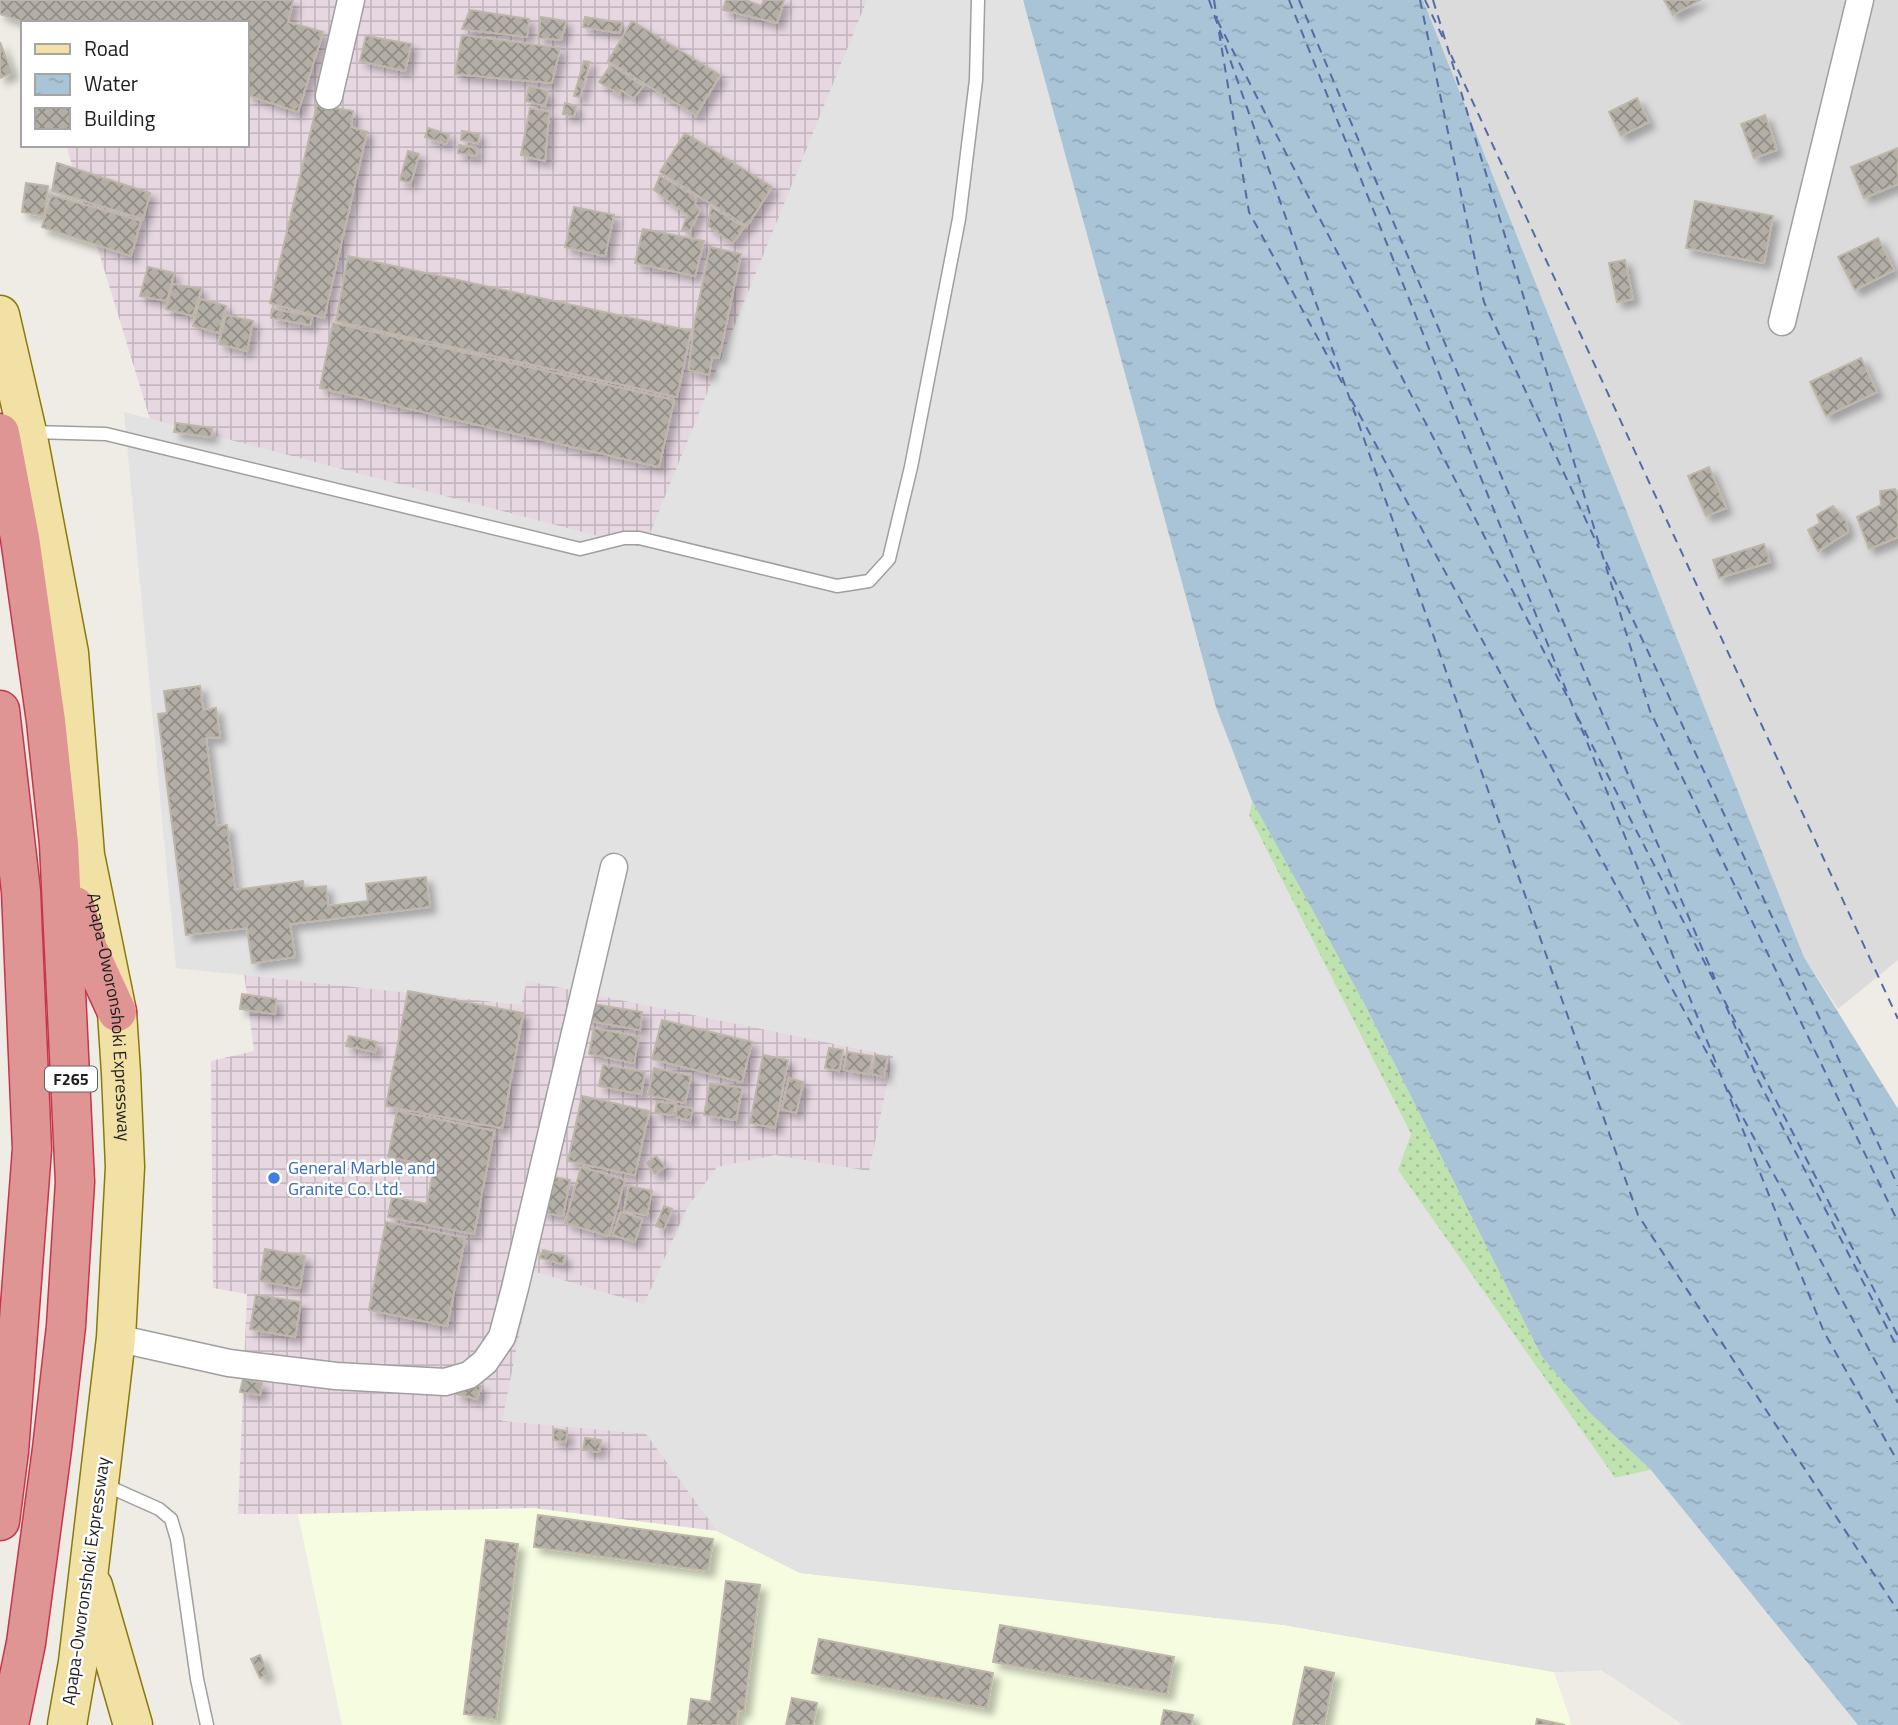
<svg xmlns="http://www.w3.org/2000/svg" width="1898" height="1725" font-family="'Titillium Web',sans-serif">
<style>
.residential{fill:#dcdbdb}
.industrial{fill:url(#industrial-grid)}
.education{fill:#f6fce0}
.grass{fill:url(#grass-dots)}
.parking{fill:#e2e2e2}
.water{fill:url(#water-ripples)}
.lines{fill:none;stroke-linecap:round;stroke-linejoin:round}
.ferry{stroke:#546ba4;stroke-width:2;stroke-dasharray:9 7;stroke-linecap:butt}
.building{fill:url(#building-cross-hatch);stroke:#beb6a8;stroke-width:2;filter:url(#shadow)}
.service-casing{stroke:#9f9f9f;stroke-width:15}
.minor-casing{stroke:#9f9f9f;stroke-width:29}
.primary-casing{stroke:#89790f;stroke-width:41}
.motorway-casing{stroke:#c83549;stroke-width:41}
.service{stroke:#fff;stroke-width:12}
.minor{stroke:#fff;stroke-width:26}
.primary{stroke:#f2e1a5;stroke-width:38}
.motorway{stroke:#de9594;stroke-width:38}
.shop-dot{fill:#3f7fe0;stroke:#fff;stroke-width:2.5}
.labels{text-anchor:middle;stroke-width:5;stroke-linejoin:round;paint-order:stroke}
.shield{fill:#fff;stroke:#626262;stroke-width:2}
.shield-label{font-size:16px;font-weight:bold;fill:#1e1e1e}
.street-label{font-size:18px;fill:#1e1e1e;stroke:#fff}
.shop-label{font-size:18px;fill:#366cbe;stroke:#fff;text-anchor:start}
</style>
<defs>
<pattern id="industrial-grid" width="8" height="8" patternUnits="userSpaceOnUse" patternTransform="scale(1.75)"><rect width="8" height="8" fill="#e6d7e0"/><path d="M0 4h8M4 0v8" fill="none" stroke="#c5b8c0"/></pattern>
<pattern id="grass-dots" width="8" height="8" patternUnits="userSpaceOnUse" patternTransform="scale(1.75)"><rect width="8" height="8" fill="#bee3af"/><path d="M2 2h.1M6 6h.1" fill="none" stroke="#a3c296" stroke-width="1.8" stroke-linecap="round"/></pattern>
<pattern id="water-ripples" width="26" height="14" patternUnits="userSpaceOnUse" patternTransform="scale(1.75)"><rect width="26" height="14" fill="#a9c3d7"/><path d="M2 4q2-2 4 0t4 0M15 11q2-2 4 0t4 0" fill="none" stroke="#91a7b8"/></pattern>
<pattern id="building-cross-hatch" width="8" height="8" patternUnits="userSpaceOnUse" patternTransform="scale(1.75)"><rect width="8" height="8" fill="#b3afa7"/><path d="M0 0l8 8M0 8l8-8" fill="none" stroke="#918e87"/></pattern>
<filter id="shadow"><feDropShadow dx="6" dy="6" stdDeviation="3.5" flood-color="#0004"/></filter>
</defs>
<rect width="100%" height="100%" fill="#eeece5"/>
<!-- residential -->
<polygon class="residential" points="1423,0 1898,0 1898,960 1838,1009 1804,957"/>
<!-- industrial -->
<polygon class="industrial" points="21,0 1014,0 1249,815 1411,1134 1398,1170 1615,1478 1684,1725 1602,1670 1554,1672 1284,1625 800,1573 717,1531 312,1514 238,1514 247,1294 213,1288 211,1061 254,1051 208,689 169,481 66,145 247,145 247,23"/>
<!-- education -->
<polygon class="education" points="533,1508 717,1531 800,1573 1284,1625 1554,1672 1572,1725 342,1725 298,1514"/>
<!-- grass -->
<polygon class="grass" points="1252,801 1364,1003 1542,1357 1589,1412 1651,1470 1615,1478 1398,1170 1411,1134 1249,815"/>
<!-- parking -->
<polygon class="parking" points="867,0 1021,0 1025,6 1216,707 1252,801 1249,815 1411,1134 1398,1170 1615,1478 1651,1470 1858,1725 1684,1725 1602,1670 1554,1672 1284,1625 800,1573 717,1531 646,1434 502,1421 532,1271 644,1304 688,1206 717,1167 775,1155 869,1171 893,1056 527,981 521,1005 176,968 124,412 644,548"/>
<!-- water -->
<polygon class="water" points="1023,0 1423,0 1804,957 1898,1109 1898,1725 1858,1725 1651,1470 1589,1412 1542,1357 1364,1003 1252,801 1216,707"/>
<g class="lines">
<!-- ferry -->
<g class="ferry">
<polyline points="1209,0 1638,1215 1898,1611"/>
<polyline points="1214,0 1217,19"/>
<polyline points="1289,0 1824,1332 1898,1462"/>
<polyline points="1299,0 1715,979"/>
<polyline points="1420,0 1484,302 1599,548"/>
<polyline points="1425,0 1444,40"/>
<polyline points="1433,0 1650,711 1898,1222"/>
<polyline points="1217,20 1567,696"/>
<polyline points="1219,32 1249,212 1345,388"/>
<polyline points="1451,55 1898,1019"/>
<polyline points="1351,399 1718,1073"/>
<polyline points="1606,562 1898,1186"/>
<polyline points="1577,716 1898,1336"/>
<polyline points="1726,1006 1758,1080 1898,1349"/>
<polyline points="1728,1090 1898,1403"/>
</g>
</g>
<!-- building -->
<g class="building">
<polygon points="0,0 293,0 288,22 323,32 298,112 247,95 247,23 27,23 0,14"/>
<polygon points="726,0 746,0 761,6 764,0 784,0 777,23 723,10"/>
<polygon points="1664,0 1700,0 1673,15"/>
<polygon points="470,10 529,19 527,37 462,29"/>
<polygon points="541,17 566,21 561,40 538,38"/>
<polygon points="585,17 622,23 619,33 583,27"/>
<polygon points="632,21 720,75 696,115 608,61"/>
<polygon points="462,35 560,48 552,83 455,74"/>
<polygon points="366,36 411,44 405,71 360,61"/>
<polygon points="0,42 12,73 0,78"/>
<polygon points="584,61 590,62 580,97 574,96"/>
<polygon points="611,65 643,86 634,98 621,90 619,94 599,82"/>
<polygon points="529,86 548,91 545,106 526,101"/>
<polygon points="1637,98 1649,122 1621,136 1609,112"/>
<polygon points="565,103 576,106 574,116 563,114"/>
<polygon points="317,105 353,111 351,127 367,132 324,318 270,303"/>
<polygon points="530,108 549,112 545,161 521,155"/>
<polygon points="1765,115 1777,150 1754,158 1741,124"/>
<polygon points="428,128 449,135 446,144 425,137"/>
<polygon points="462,131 479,134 478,143 461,140"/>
<polygon points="685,133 772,187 747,226 660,172"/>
<polygon points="459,145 477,148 476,156 458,153"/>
<polygon points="1898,148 1898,184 1864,198 1851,167"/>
<polygon points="408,151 419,154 411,183 400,180"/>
<polygon points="57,163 150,193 143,219 52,191"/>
<polygon points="660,176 696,197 695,205 700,210 689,233 682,230 687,215 654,190"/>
<polygon points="26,183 48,186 44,216 22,212"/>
<polygon points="51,195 141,221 131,256 42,227"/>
<polygon points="1695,201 1773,216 1764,263 1686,248"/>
<polygon points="574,207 614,215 605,256 565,247"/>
<polygon points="711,207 744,227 733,243 708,226"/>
<polygon points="643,229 704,241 695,276 635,263"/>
<polygon points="1878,238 1894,270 1855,290 1838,257"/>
<polygon points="710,247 741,254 719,358 712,357 709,375 689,370 694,325"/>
<polygon points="348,256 691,331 677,397 336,321"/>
<polygon points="1625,260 1633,299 1617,302 1609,263"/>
<polygon points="148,267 174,273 167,301 140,296"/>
<polygon points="173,284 201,289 193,316 166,309"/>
<polygon points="200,299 226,306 219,333 193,326"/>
<polygon points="272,309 312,316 310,325 271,318"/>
<polygon points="226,315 253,321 247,351 219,344"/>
<polygon points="333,323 674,400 659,467 320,388"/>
<polygon points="1861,358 1877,392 1826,416 1810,382"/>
<polygon points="176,423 212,428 211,437 174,432"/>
<polygon points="1709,467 1726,508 1706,516 1688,476"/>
<polygon points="1895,489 1898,496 1898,537 1869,549 1857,517 1881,505 1880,491"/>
<polygon points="1833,506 1846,521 1848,532 1818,551 1808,530 1820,523 1817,515"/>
<polygon points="1764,544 1770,562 1719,578 1713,560"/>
<polygon points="200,686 203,710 216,708 220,737 206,738 217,826 227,825 235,890 303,881 304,888 326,886 328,906 368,901 366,884 426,877 430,907 290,924 295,957 252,963 247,928 186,935 158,714 167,713 164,691"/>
<polygon points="408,991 523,1013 502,1128 386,1106"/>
<polygon points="242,994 276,999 275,1014 240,1009"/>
<polygon points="587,1003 642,1012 640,1030 584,1020"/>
<polygon points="662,1020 752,1042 742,1082 652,1059"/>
<polygon points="594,1028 639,1037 634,1063 589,1054"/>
<polygon points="349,1036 377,1042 375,1052 346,1046"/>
<polygon points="829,1048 843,1050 839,1071 825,1068"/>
<polygon points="847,1052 872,1056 869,1074 844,1070"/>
<polygon points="763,1055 788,1060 775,1128 750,1123"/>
<polygon points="875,1055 887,1057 884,1077 872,1074"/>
<polygon points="603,1065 645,1072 641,1094 599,1086"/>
<polygon points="654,1068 691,1076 685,1103 648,1095"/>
<polygon points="789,1078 803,1082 796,1113 782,1109"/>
<polygon points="710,1083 742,1088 736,1120 704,1115"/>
<polygon points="582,1096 649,1111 635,1175 568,1161"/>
<polygon points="657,1102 675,1104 673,1115 655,1113"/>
<polygon points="677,1106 693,1109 690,1120 676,1117"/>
<polygon points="397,1111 494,1131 474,1234 388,1217 392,1197 427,1204 434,1166 388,1157"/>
<polygon points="656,1156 665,1167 655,1174 646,1163"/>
<polygon points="581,1167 625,1180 609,1236 565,1223"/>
<polygon points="548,1176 570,1180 563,1216 541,1212"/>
<polygon points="629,1186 652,1191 647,1215 624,1211"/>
<polygon points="664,1206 672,1209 664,1229 656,1226"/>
<polygon points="621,1212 642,1219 635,1242 613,1235"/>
<polygon points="386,1222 465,1238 447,1326 369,1310"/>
<polygon points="265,1249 305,1256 300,1288 260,1281"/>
<polygon points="543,1250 565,1256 563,1264 540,1258"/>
<polygon points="256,1295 301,1302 295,1337 250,1329"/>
<polygon points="243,1379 262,1383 260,1395 240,1392"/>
<polygon points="459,1381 481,1386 477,1399 456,1394"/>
<polygon points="554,1429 567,1431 566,1442 553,1440"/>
<polygon points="585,1438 601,1440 599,1452 583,1450"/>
<polygon points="538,1515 713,1539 708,1571 534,1547"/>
<polygon points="486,1540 518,1544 496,1719 464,1714"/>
<polygon points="726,1581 760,1585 744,1711 738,1710 736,1725 688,1725 691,1699 711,1702"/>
<polygon points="1000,1625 1174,1657 1167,1694 993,1662"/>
<polygon points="819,1639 993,1673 987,1708 812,1673"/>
<polygon points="260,1655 268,1674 260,1678 251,1659"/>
<polygon points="1305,1667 1334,1673 1324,1725 1293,1725"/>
<polygon points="792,1698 817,1703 813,1725 786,1725"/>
<polygon points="1164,1710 1193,1715 1191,1725 1161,1725"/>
<polygon points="1537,1719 1565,1725 1536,1725"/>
</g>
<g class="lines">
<defs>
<g id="service">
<polyline points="31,432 106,434 580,549 624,538 639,538 837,586 869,581 889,559 911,467 959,219 976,80 978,0"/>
<polyline points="103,1484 159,1509 171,1519 177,1539 197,1679 207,1725"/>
</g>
<g id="minor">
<polyline points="329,96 351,0"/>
<polyline points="1782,322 1860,0"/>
<polyline points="116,1338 229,1363 336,1376 445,1382 469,1375 485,1362 502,1337 515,1288 614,867"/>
</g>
<g id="primary">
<path id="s1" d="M 0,315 L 27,432 L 69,653 L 85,855 L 117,1012 L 121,1073 L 125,1167 L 116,1338 L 78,1662 L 67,1725"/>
<polyline points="93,1586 133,1725"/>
</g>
<g id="motorway">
<polyline points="0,433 20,538 46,721 59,844 75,1182 66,1326 52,1449 26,1643 9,1725"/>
<polyline points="0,710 21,891 32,1149 9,1451 0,1521"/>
<polyline points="75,906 88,949 117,1012"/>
</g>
</defs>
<!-- service casing -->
<use href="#service" class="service-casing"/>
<!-- minor casing -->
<use href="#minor" class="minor-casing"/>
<!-- primary casing -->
<use href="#primary" class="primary-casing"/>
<!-- motorway casing -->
<use href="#motorway" class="motorway-casing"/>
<!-- service -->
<use href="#service" class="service"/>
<!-- minor -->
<use href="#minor" class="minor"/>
<!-- primary -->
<use href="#primary" class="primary"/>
<!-- motorway -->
<use href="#motorway" class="motorway"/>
</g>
<!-- markers -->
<circle class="shop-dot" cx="274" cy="1178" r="7"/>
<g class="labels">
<!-- shield labels -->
<rect class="shield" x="45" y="1066.5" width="52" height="25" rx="5"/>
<g class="shield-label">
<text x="71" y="1085">F265</text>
</g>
<!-- street labels -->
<g class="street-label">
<text dy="6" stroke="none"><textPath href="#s1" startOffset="712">Apapa-Oworonshoki Expressway</textPath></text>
<text transform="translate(86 1581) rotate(-82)" y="6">Apapa-Oworonshoki Expressway</text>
</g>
<!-- shop labels -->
<g class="shop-label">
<text x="288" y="1174">General Marble and<tspan x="288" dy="21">Granite Co. Ltd.</tspan></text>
</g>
</g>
<!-- legend -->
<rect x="21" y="21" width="228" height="126" fill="#ffffff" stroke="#a5a5a5" stroke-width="2"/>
<rect x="35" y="44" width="35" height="10" fill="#f2e1a5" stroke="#a5a5a5" stroke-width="2"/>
<text x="84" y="56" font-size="21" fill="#1e1e1e">Road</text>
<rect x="35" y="74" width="35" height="21" fill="url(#water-ripples)" stroke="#a5a5a5" stroke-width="2"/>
<text x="84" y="91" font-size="21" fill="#1e1e1e">Water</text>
<rect x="35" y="108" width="35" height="21" fill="url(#building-cross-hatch)" stroke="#a5a5a5" stroke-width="2"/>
<text x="84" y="126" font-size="21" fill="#1e1e1e">Building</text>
</svg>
